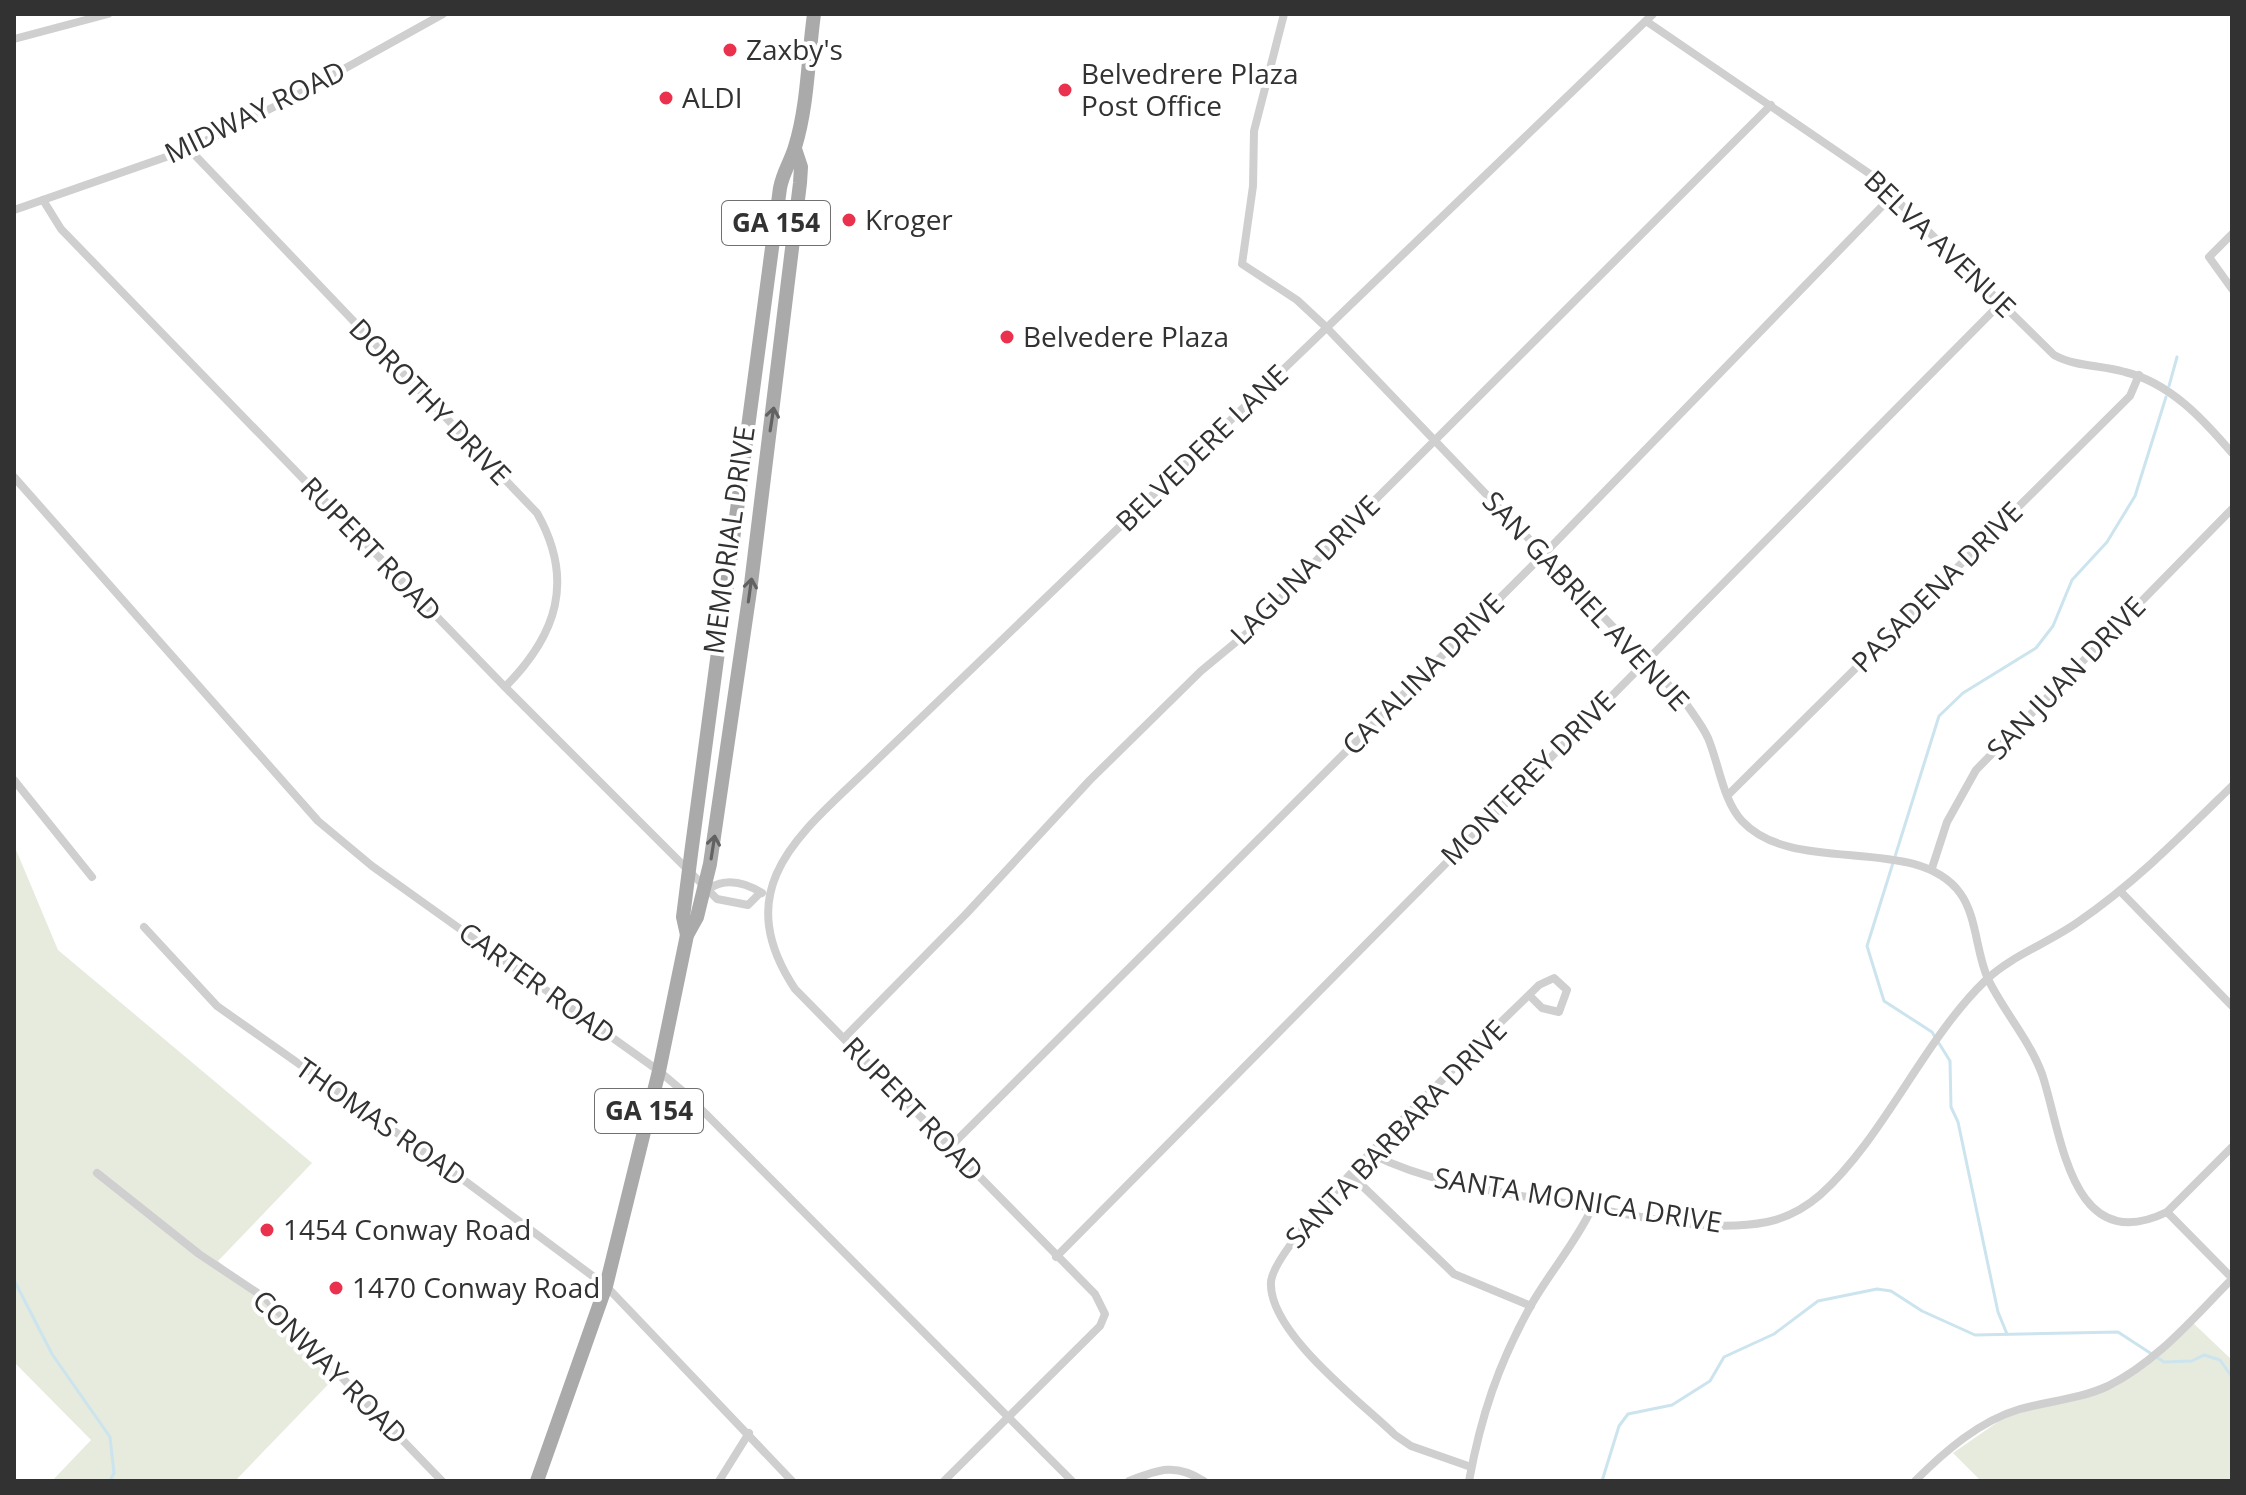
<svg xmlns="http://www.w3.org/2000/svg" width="2246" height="1495" font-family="'Open Sans',sans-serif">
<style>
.green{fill:#e6ebdd}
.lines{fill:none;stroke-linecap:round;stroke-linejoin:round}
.stream{stroke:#cce4ee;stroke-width:3}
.minor{stroke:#cfcfcf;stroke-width:8}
.primary{stroke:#aaa;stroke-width:14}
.oneway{stroke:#626262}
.poi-dot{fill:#ea324e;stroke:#fff;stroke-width:3}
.labels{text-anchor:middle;stroke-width:8;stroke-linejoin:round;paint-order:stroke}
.shield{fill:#fff;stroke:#707070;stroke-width:2}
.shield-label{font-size:26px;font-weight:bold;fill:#323232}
.poi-label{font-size:28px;fill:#323232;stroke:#fff;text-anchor:start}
.street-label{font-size:28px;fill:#323232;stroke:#fff}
</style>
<rect width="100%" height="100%" fill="#fff"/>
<!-- green -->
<g class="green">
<polygon points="14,845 58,950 312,1163 218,1261 343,1369 235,1481 52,1481 91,1440 14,1362"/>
<polygon points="2191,1321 2232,1360 2232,1481 1981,1481 1953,1453 2015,1410 2108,1387"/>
</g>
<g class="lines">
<!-- stream -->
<g class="stream">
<polyline points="2169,386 2177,357"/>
<polyline points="14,1280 52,1354 110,1437 114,1473 110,1481"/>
<polyline points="2007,1334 1998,1312 1958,1122 1951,1107 1950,1061 1932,1032 1884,1001 1867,946 1939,716 1963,693 2036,648 2053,626 2072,580 2107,542 2135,496 2166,397"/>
<polyline points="1602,1481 1619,1426 1628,1414 1672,1405 1710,1381 1724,1357 1774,1334 1818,1301 1877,1289 1891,1291 1922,1311 1975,1335 2118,1332 2164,1362 2192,1361 2204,1355 2220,1360 2232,1377"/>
</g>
<!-- minor -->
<g class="minor">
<path d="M 1284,14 L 1254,131 L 1253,186 L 1242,264 L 1297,300 L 1326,327 L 1685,702 C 1693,714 1702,725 1708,738 C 1719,764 1723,801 1742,821 C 1794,877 1916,833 1960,893 C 1977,916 1976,953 1988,979 C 2004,1012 2029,1039 2042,1074 C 2062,1133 2070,1259 2167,1212 L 2232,1147"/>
<path d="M 1646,21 L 1870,174 L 2054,355 C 2076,367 2101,365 2125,372 C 2170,383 2203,419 2232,453"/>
<polyline points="14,39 108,14"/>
<path d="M 189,149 L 537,513 C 575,580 557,635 505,687"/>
<polyline points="43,200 61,229 505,687 717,899 748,905 760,893"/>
<polyline points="14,210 189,149 288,100 443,14"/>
<polyline points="2232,234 2209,257 2232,289"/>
<polyline points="14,477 318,821 372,866 659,1071 685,1093 1072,1481"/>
<polyline points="14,780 92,877"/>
<polyline points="1729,794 2130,396 2139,375"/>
<polyline points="1932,868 1947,822 1976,770 2232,509"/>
<path d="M 710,888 C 728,877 746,883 762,893"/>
<polyline points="2121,892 2232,1006"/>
<polyline points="144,927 217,1006 465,1181 606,1286 792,1481"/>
<polyline points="844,1038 966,914 1090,780 1201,671 1253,628 1346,529 1771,105"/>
<polyline points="950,1147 1544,554 1892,196"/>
<path d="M 1371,1154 C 1440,1188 1512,1193 1587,1207 C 1643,1217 1710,1233 1767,1222 C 1786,1218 1805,1208 1820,1195 C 1884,1138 1924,1039 1986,980 C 2011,956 2050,942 2078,922 C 2135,883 2183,834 2232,786"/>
<polyline points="97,1173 199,1254 265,1298 442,1481"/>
<polyline points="1352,1176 1454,1274 1531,1306"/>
<polyline points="2167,1212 2232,1278"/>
<polyline points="1056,1257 2002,302"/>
<path d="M 1471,1467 L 1411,1446 L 1395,1435 C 1361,1402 1268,1332 1271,1282 C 1274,1236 1495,1029 1539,985 L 1554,978 L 1567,990 L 1559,1012 L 1542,1008 L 1529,995"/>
<polyline points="719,1481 749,1433"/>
<path d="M 944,1481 L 1100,1326 L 1105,1314 L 1095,1294 L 795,989 C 725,883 806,830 877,760 L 1653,14"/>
<path d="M 1129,1481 C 1159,1469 1176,1463 1204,1481"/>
<path d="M 1469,1481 C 1481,1416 1498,1365 1530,1307 C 1549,1273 1575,1244 1592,1208"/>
<path d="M 1915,1481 C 1944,1452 1979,1421 2020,1409 C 2049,1401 2080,1399 2108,1386 C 2158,1361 2193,1318 2232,1279"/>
</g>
<!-- primary -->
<g class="primary">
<path d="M 687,935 L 683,917 L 691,854 L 780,188 C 783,172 791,161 795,147 C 808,105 808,57 814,14"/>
<polyline points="537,1481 606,1286 659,1071 687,935 697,917 710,864 751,584 800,183 801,167 795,149"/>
</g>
</g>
<!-- one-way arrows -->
<defs><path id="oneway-shaft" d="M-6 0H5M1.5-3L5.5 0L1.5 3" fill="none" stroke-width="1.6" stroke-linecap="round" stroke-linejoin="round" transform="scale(2)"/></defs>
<g class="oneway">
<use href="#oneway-shaft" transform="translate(772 419) rotate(-81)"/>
<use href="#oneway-shaft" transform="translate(750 590) rotate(-82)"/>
<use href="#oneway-shaft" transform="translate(713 847) rotate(-81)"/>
</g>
<!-- markers -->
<g class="poi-dot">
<circle cx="730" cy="50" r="8"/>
<circle cx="1065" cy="90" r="8"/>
<circle cx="666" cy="98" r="8"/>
<circle cx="849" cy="220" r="8"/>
<circle cx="1007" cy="337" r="8"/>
<circle cx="267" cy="1230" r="8"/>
<circle cx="336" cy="1288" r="8"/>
</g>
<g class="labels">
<!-- shield labels -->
<g class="shield">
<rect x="722" y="201" width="108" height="44" rx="6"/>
<rect x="595" y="1089" width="108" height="44" rx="6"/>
</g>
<g class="shield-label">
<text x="776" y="232">GA 154</text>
<text x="649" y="1120">GA 154</text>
</g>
<!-- poi labels -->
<g class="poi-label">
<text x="746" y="60">Zaxby's</text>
<text x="1081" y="84">Belvedrere Plaza<tspan x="1081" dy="32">Post Office</tspan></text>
<text x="682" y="108">ALDI</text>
<text x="865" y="230">Kroger</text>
<text x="1023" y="347">Belvedere Plaza</text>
<text x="283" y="1240">1454 Conway Road</text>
<text x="352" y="1298">1470 Conway Road</text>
</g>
<!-- street labels -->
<g class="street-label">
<text transform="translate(255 112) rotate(-26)" y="10">MIDWAY ROAD</text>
<text transform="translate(1940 244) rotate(44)" y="10">BELVA AVENUE</text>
<text transform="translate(430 402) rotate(46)" y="10">DOROTHY DRIVE</text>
<text transform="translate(1202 448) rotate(-44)" y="10">BELVEDERE LANE</text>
<text transform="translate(729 540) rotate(-82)" y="10">MEMORIAL DRIVE</text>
<text transform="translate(371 549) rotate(46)" y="10">RUPERT ROAD</text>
<text transform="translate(1305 570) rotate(-45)" y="10">LAGUNA DRIVE</text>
<text transform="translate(1937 587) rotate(-45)" y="10">PASADENA DRIVE</text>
<text transform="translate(1586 601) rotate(47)" y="10">SAN GABRIEL AVENUE</text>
<text transform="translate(1423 674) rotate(-45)" y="10">CATALINA DRIVE</text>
<text transform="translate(2066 678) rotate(-46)" y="10">SAN JUAN DRIVE</text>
<text transform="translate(1528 778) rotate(-45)" y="10">MONTEREY DRIVE</text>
<text transform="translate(537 983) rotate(36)" y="10">CARTER ROAD</text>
<text transform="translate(913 1109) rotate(46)" y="10">RUPERT ROAD</text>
<text transform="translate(381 1122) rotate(35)" y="10">THOMAS ROAD</text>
<text transform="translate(1396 1134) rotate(-46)" y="10">SANTA BARBARA DRIVE</text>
<text transform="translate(1578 1200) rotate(9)" y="10">SANTA MONICA DRIVE</text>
<text transform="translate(330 1367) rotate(45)" y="10">CONWAY ROAD</text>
</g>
</g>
<!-- border -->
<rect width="2246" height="1495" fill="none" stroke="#323232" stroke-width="32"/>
</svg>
